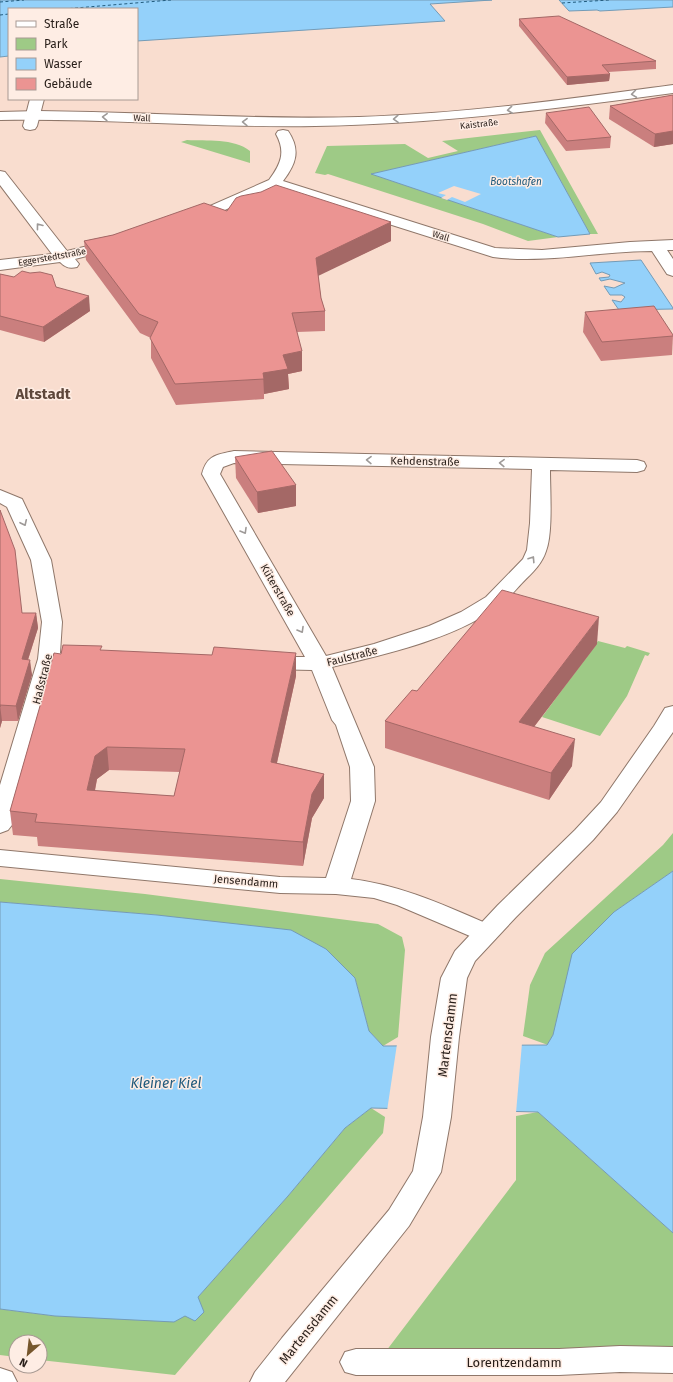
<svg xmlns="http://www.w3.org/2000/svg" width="673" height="1382" font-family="'Fira Sans',sans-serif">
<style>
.green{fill:#9eca86}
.water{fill:#94d1fa;stroke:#749bb6}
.pier{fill:#f9ddcf}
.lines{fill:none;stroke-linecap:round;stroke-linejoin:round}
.ferry{stroke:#215b7d;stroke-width:1;stroke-dasharray:3 2.5;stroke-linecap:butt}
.minor-casing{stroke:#8f776a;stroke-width:2}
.tertiary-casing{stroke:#8f776a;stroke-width:2}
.secondary-casing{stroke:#8f776a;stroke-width:2}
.minor{fill:#fff;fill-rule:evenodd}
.tertiary{fill:#fff;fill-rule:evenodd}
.secondary{fill:#fff;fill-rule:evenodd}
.wall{fill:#ca7f7e;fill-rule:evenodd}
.shaded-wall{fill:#a46866}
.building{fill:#eb9492;stroke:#a46866;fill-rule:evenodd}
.oneway{stroke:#9e9a98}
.labels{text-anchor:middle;stroke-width:3;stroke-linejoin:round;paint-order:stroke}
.far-street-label{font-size:9px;fill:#281e19;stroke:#feede4}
.far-water-label{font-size:10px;font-style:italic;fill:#215b7d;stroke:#feede4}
.street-label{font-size:11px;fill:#281e19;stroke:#feede4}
.near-street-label{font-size:13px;fill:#281e19;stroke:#feede4}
.near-water-label{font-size:14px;font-style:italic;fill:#215b7d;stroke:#feede4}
.district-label{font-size:15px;font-weight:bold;fill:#5d473b;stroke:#feede4}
</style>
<rect width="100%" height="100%" fill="#f9ddcf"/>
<!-- green -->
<g class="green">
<polygon points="540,130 598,234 590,234 536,136 372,174 558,237 528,241 483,224 328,174 325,175 315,173 327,146 405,144 428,158 458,151 442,141"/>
<path d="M 187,140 C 206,141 234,138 250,151 L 250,163 L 181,142 Z"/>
<polygon points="598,641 625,648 627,646 650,653 648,656 645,655 627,696 600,736 542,717"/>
<polygon points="673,833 673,871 614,912 548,1045 523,1036 530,985 545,953 663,845"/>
<polygon points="0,879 145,894 378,924 402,937 405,950 398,1037 383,1046 369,1031 355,978 157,915 0,902"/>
<polygon points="371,1108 385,1117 383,1133 175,1375 40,1360 40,1342 16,1342 16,1357 0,1355 0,1309 55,1316 197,1298 288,1196 345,1128"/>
<polygon points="538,1112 673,1233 673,1350 380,1359 516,1180 516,1116"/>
</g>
<!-- water -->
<g class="water">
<polygon points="0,0 492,0 430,4 445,21 137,41 137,9 9,9 9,56 0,57"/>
<polygon points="559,0 673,0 673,7 600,11 597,10 569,11"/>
<polygon points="536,136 590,234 558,237 371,174"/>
<polygon points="641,260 673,308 673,309 619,310 612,300 621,302 625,297 622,295 610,295 604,286 614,288 625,283 610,279 601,281 599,278 609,277 610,275 602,272 596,274 590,263"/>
<polygon points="673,871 673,1233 538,1112 371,1108 345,1128 288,1196 198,1297 204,1312 195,1321 185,1316 174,1322 55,1316 0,1309 0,902 157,915 291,930 326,949 355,978 369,1031 383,1046 547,1045 553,1035 572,954 614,912"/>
</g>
<!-- pier -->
<g class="pier">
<polygon points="454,186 481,194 465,202 452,197 447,200 441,198 446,195 438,193"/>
<polygon points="522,1043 516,1113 387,1111 397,1044"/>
</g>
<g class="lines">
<!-- ferry -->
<g class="ferry">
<polyline points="0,2 24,0"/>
<polyline points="562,3 609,0"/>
<polyline points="64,9 171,0"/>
<polyline points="0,15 9,14"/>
</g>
<defs>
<g id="minor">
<polygon points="30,99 44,99 37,126 35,129 30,130 25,129 23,126"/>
<path d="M 283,130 L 288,131 C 301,150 296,164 283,181 L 495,248 L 542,250 L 630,242 L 673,240 L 673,250 L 667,250 L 673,259 L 673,276 L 667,274 L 652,251 C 598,251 546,264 493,257 L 275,188 L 195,223 L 190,225 L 185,223 L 182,220 L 185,217 L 269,180 C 281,164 286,152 276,134 L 278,131 Z"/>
<path d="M 0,171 L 5,172 L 67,251 L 113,240 L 118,242 L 121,245 L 118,248 L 75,259 L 79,264 L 77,267 C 69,269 65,267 60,262 L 0,270 L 0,260 L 52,254 L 0,185 Z"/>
<path d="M 234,451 L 637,460 L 644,462 L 646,466 L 644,470 L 637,472 L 550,470 C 550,491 553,533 546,551 C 542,564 532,573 523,582 C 515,590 508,600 499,606 C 454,639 386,654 332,667 L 374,767 L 375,801 L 351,879 C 402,885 448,907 495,927 L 499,933 L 495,939 L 486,942 L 477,939 L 397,905 L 374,898 L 336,894 L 280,893 L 0,866 L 0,850 L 280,877 L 326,878 L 351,801 L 350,767 L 336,725 L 332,720 L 312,670 L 266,669 L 258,668 L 255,663 L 258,658 L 266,657 L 305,657 L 202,474 C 207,455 216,455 234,451 ZM 234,463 L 532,469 L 530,523 L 527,550 L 523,559 L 486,597 L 461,612 L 429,626 L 374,644 L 326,656 L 220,474 L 223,467 Z"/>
<polygon points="0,490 22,499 51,560 62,622 60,653 83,654 91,655 94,660 91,665 83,666 58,666 12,825 8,830 0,833 0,785 38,659 42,622 31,560 7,507 0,503"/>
<polygon points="620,1346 673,1347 673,1373 620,1372 559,1375 356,1375 345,1372 340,1362 345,1352 356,1349 559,1349"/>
<polygon points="0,1368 12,1372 17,1382 0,1382"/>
</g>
<polygon id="tertiary" points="673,706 673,732 617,812 593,840 516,917 475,961 467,978 459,1037 451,1117 441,1172 409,1226 285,1382 250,1382 255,1372 282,1338 389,1210 413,1171 423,1117 431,1037 441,978 455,951 498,905 575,830 601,802 654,726 665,708"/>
<path id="secondary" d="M 673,85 L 673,93 C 554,109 435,124 315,126 C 210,128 105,118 0,120 L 0,112 L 39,111 C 146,112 252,120 359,117 C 464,114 569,99 673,85 Z"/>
</defs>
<!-- minor casing -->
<use href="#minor" class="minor-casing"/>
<!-- tertiary casing -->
<use href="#tertiary" class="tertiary-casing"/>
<!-- secondary casing -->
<use href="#secondary" class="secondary-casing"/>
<!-- minor -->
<use href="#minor" class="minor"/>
<!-- tertiary -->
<use href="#tertiary" class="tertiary"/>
<!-- secondary -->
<use href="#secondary" class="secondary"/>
</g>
<!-- wall -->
<g class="wall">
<polygon points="519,19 656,61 656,69 608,72 610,74 609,81 567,85 519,26"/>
<polygon points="673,95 673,144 654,147 609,119 610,106"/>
<polygon points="546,113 611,137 610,148 566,151 545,123"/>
<polygon points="227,211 391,222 391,241 318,275 321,298 325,311 325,331 297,332 302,371 288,374 289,389 264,394 264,399 176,405 151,358 151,338 140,333 86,260 84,241"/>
<polygon points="0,274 56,287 90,311 44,342 0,330"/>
<polygon points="585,312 673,335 672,355 601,361 583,332"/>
<polygon points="235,457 296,485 296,506 258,513 236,478"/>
<polygon points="0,510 22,613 36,613 38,628 28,660 32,675 18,721 2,721 0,728"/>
<polygon points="597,644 534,727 572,766 549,800 385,748 385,721 417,691"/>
<path d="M 102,651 L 296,676 L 277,763 L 324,774 L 324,798 L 312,818 L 303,866 L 38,846 L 37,837 L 13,835 L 10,811 L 41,703 L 41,699 L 61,654 ZM 109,770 L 180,772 L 174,796 L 95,791 L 97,779 Z"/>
</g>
<!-- shaded-wall -->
<g class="shaded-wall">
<polygon points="610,74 609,81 567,85 567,77"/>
<polygon points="673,131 673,144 654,147 655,134"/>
<polygon points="391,222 391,241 316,277 316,258"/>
<polygon points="89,296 90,311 44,342 43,327"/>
<polygon points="302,351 302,371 288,374 289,389 264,394 263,373 283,355"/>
<polygon points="296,485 296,506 258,513 257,492"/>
<polygon points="36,613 38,628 23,675 22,659"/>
<polygon points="599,617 597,644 517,749 519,722"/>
<polygon points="296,653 296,676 272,785 271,762"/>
<polygon points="30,660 32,675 18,721 16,706"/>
<polygon points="0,705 2,721 0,728"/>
<polygon points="575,739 572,766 549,800 551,773"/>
<polygon points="107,747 109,770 97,779 90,814 87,790 95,756"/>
<polygon points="324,774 324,798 312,818 303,866 303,842 312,794"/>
</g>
<!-- building -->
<g class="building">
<polygon points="559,16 656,61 602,65 610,74 567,77 519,19"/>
<polygon points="673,95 673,131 655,134 610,106"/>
<polygon points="589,107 611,137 567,141 546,113"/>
<polygon points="276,185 391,222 316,258 321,298 325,311 292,313 302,351 283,355 288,369 263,373 264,379 175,384 150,338 158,322 139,314 84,241 113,235 204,203 227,211 236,198 241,196 261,192"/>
<polygon points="22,271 30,273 40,272 52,275 56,287 89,296 43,327 0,316 0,274 14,277"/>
<polygon points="654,306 673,335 673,336 602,342 585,312"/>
<polygon points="272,451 296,485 257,492 235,457"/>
<polygon points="0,510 15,550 22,613 36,613 22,659 30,660 16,706 0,705 0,707"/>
<polygon points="502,590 599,617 519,722 575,739 551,773 385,721 412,690 417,691"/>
<path d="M 63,645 L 102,646 L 100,650 L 212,655 L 214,647 L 296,653 L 271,762 L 324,774 L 312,794 L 303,842 L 35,822 L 37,814 L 10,811 L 42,699 L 41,699 L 54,653 L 61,654 ZM 107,747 L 185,749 L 174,796 L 87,790 L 95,756 Z"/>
</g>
<!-- one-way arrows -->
<defs><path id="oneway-chevron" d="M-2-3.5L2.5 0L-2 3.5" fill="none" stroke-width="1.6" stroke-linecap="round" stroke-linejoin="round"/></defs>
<g class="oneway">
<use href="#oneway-chevron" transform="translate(634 94) rotate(172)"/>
<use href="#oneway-chevron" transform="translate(510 110) rotate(174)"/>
<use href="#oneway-chevron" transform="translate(105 117) rotate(-178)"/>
<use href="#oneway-chevron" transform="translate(396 119) rotate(177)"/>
<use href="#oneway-chevron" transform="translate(245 122) rotate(-179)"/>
<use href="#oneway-chevron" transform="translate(39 226) rotate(-128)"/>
<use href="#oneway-chevron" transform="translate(369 460) rotate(-179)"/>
<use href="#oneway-chevron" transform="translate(502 463) rotate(-178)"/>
<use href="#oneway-chevron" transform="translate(24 523) rotate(65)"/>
<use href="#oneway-chevron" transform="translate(244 531) rotate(60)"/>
<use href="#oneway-chevron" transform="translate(532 559) rotate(-57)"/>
<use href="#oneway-chevron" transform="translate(301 630) rotate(60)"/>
</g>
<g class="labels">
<!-- far-street labels -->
<g class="far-street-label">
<text transform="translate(142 118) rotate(2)" y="3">Wall</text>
<text transform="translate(479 124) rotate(-6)" y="3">Kaistraße</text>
<text transform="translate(441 236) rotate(17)" y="3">Wall</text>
<text transform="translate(52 257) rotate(-10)" y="3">Eggerstedtstraße</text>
</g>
<!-- far-water labels -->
<g class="far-water-label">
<text x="516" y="185">Bootshafen</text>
</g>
<!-- street labels -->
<g class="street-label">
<text transform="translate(425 461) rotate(1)" y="4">Kehdenstraße</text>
<text transform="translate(278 590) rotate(60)" y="4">Küterstraße</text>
<text transform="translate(352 656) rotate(-14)" y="4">Faulstraße</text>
<text transform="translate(42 679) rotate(-76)" y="4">Haßstraße</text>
<text transform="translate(246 881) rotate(5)" y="4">Jensendamm</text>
</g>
<!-- near-street labels -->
<g class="near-street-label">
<text transform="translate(447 1035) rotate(-83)" y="5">Martensdamm</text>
<text transform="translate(308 1329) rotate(-51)" y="5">Martensdamm</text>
<text x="514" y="1367">Lorentzendamm</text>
</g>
<!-- near-water labels -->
<g class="near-water-label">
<text x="166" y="1088">Kleiner Kiel</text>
</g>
<!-- district labels -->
<g class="district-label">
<text x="43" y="399">Altstadt</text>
</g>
</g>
<!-- legend -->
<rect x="8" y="8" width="130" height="92" fill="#feede4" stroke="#a89a93"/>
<rect x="16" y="21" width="20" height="6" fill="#ffffff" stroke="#a89a93"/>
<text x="44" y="28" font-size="12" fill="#281e19">Straße</text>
<rect x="16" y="38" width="20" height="12" fill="#9eca86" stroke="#a89a93"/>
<text x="44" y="48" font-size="12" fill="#281e19">Park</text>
<rect x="16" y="58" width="20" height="12" fill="#94d1fa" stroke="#a89a93"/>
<text x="44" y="68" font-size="12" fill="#281e19">Wasser</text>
<rect x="16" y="78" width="20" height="12" fill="#eb9492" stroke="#a89a93"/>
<text x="44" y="88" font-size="12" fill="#281e19">Gebäude</text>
<!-- north arrow -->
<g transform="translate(28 1354) rotate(208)"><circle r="19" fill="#feede4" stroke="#a89a93"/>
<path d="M0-3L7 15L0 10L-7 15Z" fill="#76562c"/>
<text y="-6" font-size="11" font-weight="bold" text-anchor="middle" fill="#281e19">N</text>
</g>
</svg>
